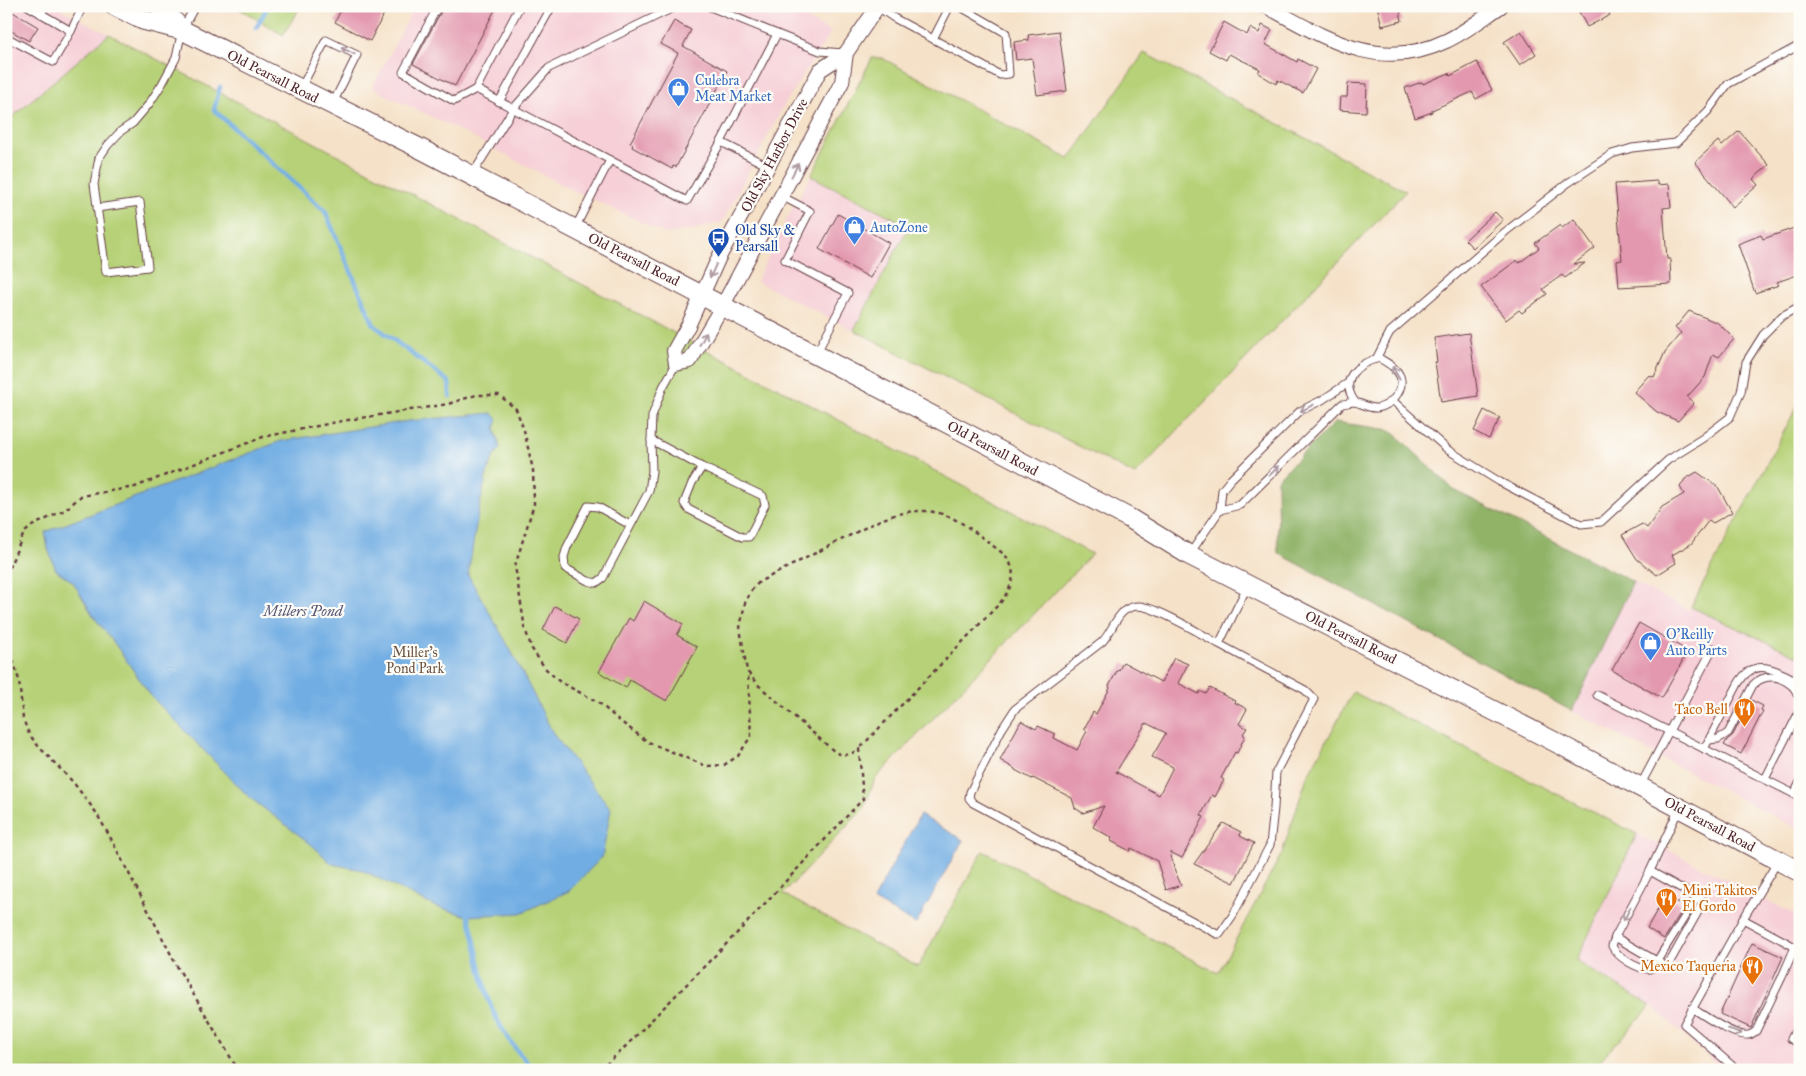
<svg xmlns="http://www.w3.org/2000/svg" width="1806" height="1076" font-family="'IM FELL Great Primer',serif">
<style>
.built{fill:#f6cfd7}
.green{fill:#b6d177;stroke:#807851}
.forest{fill:#90b368;stroke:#6d694a}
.water{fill:#71ade3;stroke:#5e6687}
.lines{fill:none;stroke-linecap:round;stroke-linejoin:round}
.stream{stroke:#71ade3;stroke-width:4.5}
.building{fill:#e398af;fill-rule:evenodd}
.lane-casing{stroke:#643c42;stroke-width:9}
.street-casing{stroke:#643c42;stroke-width:16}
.secondary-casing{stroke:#643c42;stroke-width:21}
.path{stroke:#643c42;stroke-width:2.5;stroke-dasharray:4 4;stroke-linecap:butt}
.lane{stroke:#fff;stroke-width:7}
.street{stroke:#fff;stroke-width:14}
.secondary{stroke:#fff;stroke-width:19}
.oneway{stroke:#ae9aa0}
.labels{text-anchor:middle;stroke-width:4.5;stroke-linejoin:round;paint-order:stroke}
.street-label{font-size:14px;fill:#4a1f2b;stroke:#fdfcf7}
.shop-label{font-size:14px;fill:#366cbe;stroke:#fdfcf7;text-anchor:start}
.transit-label{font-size:14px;fill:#164399;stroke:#fdfcf7;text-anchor:start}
.park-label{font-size:14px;fill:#6a5442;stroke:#fdfcf7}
.food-label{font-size:14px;fill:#c56008;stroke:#fdfcf7;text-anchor:end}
.water-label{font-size:15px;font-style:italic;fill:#5a5875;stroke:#fdfcf7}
</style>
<rect width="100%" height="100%" fill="#fdfcf7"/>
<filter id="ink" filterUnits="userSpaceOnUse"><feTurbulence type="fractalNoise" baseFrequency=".02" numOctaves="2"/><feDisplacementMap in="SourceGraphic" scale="10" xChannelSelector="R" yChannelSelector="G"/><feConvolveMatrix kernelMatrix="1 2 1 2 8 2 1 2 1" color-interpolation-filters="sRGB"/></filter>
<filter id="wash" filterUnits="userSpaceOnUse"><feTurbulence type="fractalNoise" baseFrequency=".0096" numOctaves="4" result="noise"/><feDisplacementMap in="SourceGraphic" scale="20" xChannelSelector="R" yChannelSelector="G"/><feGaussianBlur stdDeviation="1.12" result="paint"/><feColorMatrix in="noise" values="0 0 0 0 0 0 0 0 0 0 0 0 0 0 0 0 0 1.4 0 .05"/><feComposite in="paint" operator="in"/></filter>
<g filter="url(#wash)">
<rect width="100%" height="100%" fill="#f5e1c7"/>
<!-- built -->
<g class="built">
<polygon points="6,6 55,6 109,34 6,122"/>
<polygon points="415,6 783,6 831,32 784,105 722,222 696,229 666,234 561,184 455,128 372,88"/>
<polygon points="811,176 910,226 854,330 756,281 788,217"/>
<polygon points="1633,582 1689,610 1691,607 1800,657 1800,830 1572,711"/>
<polygon points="1637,834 1800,917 1800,1070 1722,1070 1657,1010 1576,961"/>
</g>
<!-- green -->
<g class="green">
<polygon points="235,6 301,6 283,35"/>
<polygon points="109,34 1092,554 875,779 864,808 783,894 918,967 983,851 1218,973 1282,853 1307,777 1353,692 1637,834 1576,961 1651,1006 1591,1070 6,1070 6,122"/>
<polygon points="1144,53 1406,191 1135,475 854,330 909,226 811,176 872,58 882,58 1069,159"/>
<polygon points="1800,401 1800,657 1691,607"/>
</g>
<!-- forest -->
<polygon class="forest" points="1335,422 1391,430 1454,490 1633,582 1572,711 1278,553 1277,479"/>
<!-- water -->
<g class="water">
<polygon points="492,413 498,419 495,429 500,448 493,458 486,477 478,514 468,575 509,647 554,735 611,809 602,857 569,891 521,913 468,916 434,906 362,870 332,864 312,845 249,797 151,696 115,644 94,617 73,582 56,570 48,549 45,532 281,441 409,421"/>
<polygon points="920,815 963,840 916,924 873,900"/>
</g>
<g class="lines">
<!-- stream -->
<g class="stream">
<polyline points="256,28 268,6"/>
<polyline points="220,87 214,110 325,211 374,325 449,382 450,396"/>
<path d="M 467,912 C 478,945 480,981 494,1013 C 503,1034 518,1053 534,1070"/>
</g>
</g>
<g id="blocks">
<!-- building -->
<g class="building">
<polygon points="343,6 388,6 370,41 335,22"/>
<polygon points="444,6 497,6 455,86 413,64"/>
<polygon points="1377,6 1399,6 1402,21 1382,26"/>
<polygon points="1576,6 1606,6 1610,15 1587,27"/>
<polygon points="6,8 38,27 29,41 6,28"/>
<polygon points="674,21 691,30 683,46 727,71 676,167 673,166 672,169 632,147 633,144 630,143 678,53 661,44"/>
<polygon points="1224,22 1247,35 1250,28 1259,33 1262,25 1272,30 1265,44 1297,62 1298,59 1316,69 1303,93 1278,80 1276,84 1258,73 1260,69 1229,54 1226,60 1209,51"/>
<polygon points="1059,31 1067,91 1037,95 1032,58 1016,60 1014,42 1029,40 1028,35"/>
<polygon points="1521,31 1536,54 1520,65 1504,42"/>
<polygon points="1477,62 1492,90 1476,99 1472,92 1432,110 1432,112 1415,118 1405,88 1422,82 1423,84 1449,73 1450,76"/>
<polygon points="1348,83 1367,84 1366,112 1339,110 1340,97 1347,97"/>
<polygon points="1739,131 1769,165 1753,179 1758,185 1733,207 1695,162 1718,141 1722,146"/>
<polygon points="1657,181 1658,185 1669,184 1671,207 1663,208 1667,259 1670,259 1671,284 1619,287 1617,261 1622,260 1615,184"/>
<polygon points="1495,212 1503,220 1473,248 1465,240"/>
<polygon points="838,214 889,243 870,278 819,249"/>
<polygon points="1574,219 1595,248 1574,264 1585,263 1565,278 1562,275 1543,289 1547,294 1522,313 1519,310 1506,320 1481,287 1517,260 1519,263 1539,248 1535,243 1560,225 1562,228"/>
<polygon points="1800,226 1800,274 1777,282 1779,285 1755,293 1738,244 1761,235 1763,239"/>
<polygon points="1689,311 1718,323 1734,339 1719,357 1713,354 1705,377 1687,397 1694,403 1678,421 1657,412 1634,392 1649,375 1654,377 1665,352 1681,333 1675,328"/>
<polygon points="1469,333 1478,396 1441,402 1435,362 1437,362 1434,338"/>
<polygon points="1484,410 1500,418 1489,439 1474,431"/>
<polygon points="1697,472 1718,487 1732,512 1713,523 1709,520 1691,544 1672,555 1676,563 1657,575 1637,559 1622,535 1642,524 1647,528 1662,507 1684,494 1680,487 1685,479"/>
<polygon points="644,601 683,624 677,635 697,647 667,701 630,680 626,688 599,672 629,618 633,621"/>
<polygon points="555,606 579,619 567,643 543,630"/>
<polygon points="1639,623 1688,651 1662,698 1612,670"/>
<path d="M 1174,658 L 1188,664 L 1178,683 L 1199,694 L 1200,691 L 1206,694 L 1210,688 L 1235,701 L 1234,702 L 1247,709 L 1239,724 L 1247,728 L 1243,734 L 1245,736 L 1237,753 L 1235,752 L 1221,778 L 1224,780 L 1215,797 L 1212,795 L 1201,815 L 1204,817 L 1182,858 L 1170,852 L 1175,871 L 1181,885 L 1166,890 L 1157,861 L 1131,848 L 1130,851 L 1111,841 L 1112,838 L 1093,827 L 1104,806 L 1083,813 L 1075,808 L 1072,798 L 1033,778 L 1032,779 L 1015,770 L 1015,769 L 1000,760 L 1021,721 L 1036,729 L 1038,726 L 1055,734 L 1054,738 L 1077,750 L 1087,731 L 1084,729 L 1093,712 L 1096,714 L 1110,688 L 1109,686 L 1118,669 L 1119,670 L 1123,662 L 1161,682 ZM 1146,723 L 1166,733 L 1152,757 L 1173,767 L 1159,795 L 1116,772 Z"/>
<polygon points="1751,700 1763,706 1761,710 1763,711 1741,754 1724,745 1727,740 1733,735"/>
<polygon points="1223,823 1241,832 1240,836 1254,843 1234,883 1194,864"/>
<polygon points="1665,896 1685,906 1664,939 1647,928"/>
<polygon points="1752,943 1783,957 1751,1028 1720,1014"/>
</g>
</g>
</g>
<g filter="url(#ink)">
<use href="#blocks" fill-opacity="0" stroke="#643c42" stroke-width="1"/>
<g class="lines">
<defs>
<g id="lane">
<polyline points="28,6 71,31"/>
<polyline points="438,6 403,72 454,101 476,89"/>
<polyline points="520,6 476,89 610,160"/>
<polyline points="708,6 777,34"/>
<polyline points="878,7 894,18 1000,75 1009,74 1006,33 959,6"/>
<polyline points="41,14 45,6"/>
<polyline points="6,37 53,62 71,31 83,6"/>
<polyline points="933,39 950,6"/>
<polyline points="301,88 326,40 357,55 333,103"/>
<polyline points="499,102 552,6"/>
<polyline points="721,142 768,166"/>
<polyline points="472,175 513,109 549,68 671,9 681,6"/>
<polyline points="781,196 810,211 785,260 848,293 816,354"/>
<polyline points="97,208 140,202 148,267 106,272 94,184 99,158 108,145 121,131 133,123 149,104 162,84 176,58 182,30 195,6"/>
<polyline points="575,228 610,160 687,201 721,142 777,34 820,51 842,53"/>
<polyline points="1376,359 1390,332 1505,232 1568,183 1612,154 1632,148 1676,143 1708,111 1728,84 1800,45"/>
<polyline points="676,364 663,387 652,416 651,440 702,467 763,496 765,505 749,537 742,537 688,509 684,503 692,483 702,467"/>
<polyline points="1392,400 1448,450 1500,482 1581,524 1601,522 1668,460 1703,438 1730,417 1741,392 1746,362 1763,335 1782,316 1800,306"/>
<path d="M 1220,510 L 1240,505 L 1342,404 C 1346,404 1350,402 1354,402 C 1362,403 1369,409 1377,408 C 1391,406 1405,390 1400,376 C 1396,367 1387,363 1379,358 C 1356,364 1339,379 1355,402"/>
<polyline points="630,525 598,507 588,506 567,547 564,557 565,568 588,581 596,583 603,578 649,491 652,471 651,440"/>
<polyline points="1189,555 1220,510 1222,490 1230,480 1300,411 1322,400 1348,383"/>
<path d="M 1219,644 L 1305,690 L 1314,699 L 1276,772 L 1274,808 L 1270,845 L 1233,915 L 1220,934 L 1217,934 L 973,803 L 969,798 L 970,792 L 1002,729 L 1015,709 L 1102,642 C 1111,633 1115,618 1124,611 C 1128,608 1134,606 1139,606 C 1157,607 1201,634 1219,644 L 1248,585"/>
<polyline points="1597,695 1794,794"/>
<path d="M 1709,740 L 1718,739 L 1728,733 L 1753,685 C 1764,674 1779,675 1791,685 C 1795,688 1798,695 1800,700"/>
<path d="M 1704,749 L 1738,684 C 1755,655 1776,671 1800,682"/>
<polyline points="1765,779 1800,710"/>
<polyline points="1800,782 1794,794 1800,797"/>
<polyline points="1640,786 1713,648"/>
<polyline points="1650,871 1704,901 1667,967 1615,937 1650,871 1679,809"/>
<path d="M 1615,937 L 1612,946 C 1617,957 1638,970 1650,969 L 1657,961 L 1697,897"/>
<path d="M 1692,1008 C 1705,1016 1734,1037 1748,1035 C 1751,1035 1753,1033 1756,1031 L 1782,977 L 1795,947 L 1743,919"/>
<polyline points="1800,1022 1791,1039 1800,1044"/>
<polyline points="1737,1070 1684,1024 1743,919 1778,861"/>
</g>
<g id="street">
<path d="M 1266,6 C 1324,37 1378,74 1446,41 C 1465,32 1483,18 1501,6"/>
<polyline points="846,53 842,82 723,305 690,361 676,364 674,351 689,324 719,257 820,70 846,53 878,6"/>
</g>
<g id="secondary">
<polyline points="115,6 143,20 182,30 419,148 1129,518 1189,555 1559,744 1800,872"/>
<polyline points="160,6 182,30"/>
</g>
</defs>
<!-- lane casing -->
<use href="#lane" class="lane-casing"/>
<!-- street casing -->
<use href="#street" class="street-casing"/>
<!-- secondary casing -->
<use href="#secondary" class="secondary-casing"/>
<!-- path -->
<g class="path">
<polyline points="6,584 9,568 24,533 32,526 65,510 81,496 135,487 263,437 342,421 448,404 476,395 499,395 516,409 524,430 533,470 534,504 515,566 525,629 532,649 545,668 560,682 598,702 621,722 648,742 706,766 724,765 738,756 751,736 748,672"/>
<polyline points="6,637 19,680 23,719 29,734 39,747 73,782 95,811 109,835 178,968 238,1070"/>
<path d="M 600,1070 L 627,1045 L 739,931 L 863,799 L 859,749 C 850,755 844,757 835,752 L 757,684 L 747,671 L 740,628 L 745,603 L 751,591 L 759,582 L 878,521 C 938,496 960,521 1005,555 C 1019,573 1012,587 1000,603 L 859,749"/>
</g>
<!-- lane -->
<use href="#lane" class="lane"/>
<!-- street -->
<use href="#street" class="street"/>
<!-- secondary -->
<use href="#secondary" class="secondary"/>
</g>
<!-- one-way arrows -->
<defs><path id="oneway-shaft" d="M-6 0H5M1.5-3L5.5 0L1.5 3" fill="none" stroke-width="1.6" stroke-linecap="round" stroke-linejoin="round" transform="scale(1.25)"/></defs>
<g class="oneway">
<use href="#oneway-shaft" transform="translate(348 51) rotate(-153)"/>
<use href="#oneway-shaft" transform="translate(795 170) rotate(-62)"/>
<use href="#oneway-shaft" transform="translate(713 271) rotate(114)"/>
<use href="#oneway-shaft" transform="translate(703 339) rotate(-60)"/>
<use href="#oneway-shaft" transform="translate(1396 373) rotate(-119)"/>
<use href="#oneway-shaft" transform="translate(1307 408) rotate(153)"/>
<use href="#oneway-shaft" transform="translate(1274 471) rotate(-45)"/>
<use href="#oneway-shaft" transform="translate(1627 914) rotate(118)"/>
<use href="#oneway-shaft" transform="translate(1735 1031) rotate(19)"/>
</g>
</g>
<!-- icons -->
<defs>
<symbol id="shop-pin" viewBox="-11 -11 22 30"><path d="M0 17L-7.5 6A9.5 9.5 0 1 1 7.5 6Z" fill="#3f7fe0" stroke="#fdfcf7"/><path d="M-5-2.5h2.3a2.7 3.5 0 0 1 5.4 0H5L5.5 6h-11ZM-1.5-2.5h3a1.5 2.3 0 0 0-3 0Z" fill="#fff"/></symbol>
<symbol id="bus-pin" viewBox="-11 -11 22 30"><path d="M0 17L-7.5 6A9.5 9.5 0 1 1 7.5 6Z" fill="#1a4fb4" stroke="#fdfcf7"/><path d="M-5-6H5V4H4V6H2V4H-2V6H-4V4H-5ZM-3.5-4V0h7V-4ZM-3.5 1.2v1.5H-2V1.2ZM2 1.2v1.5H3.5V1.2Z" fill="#fff"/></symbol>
<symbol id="restaurant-pin" viewBox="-11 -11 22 30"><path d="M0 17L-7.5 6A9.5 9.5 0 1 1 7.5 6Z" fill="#e8710a" stroke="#fdfcf7"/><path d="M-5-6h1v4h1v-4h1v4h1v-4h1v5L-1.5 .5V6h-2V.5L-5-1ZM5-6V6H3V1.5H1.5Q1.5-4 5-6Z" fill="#fff"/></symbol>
</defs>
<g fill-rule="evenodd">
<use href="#shop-pin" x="666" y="76" width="25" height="34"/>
<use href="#shop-pin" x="842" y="214" width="25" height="34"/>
<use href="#bus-pin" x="706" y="226" width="25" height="34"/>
<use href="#shop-pin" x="1638" y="630" width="25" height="34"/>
<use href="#restaurant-pin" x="1732" y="696" width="25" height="34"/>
<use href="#restaurant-pin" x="1654" y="886" width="25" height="34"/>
<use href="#restaurant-pin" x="1740" y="954" width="25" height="34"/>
</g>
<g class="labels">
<!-- street labels -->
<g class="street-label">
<text transform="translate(273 76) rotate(27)" y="5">Old Pearsall Road</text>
<text transform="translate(774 155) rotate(-62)" y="5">Old Sky Harbor Drive</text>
<text transform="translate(634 259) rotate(27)" y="5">Old Pearsall Road</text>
<text transform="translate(993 448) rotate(28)" y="5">Old Pearsall Road</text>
<text transform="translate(1351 637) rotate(27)" y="5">Old Pearsall Road</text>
<text transform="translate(1710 824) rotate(28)" y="5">Old Pearsall Road</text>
</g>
<!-- shop labels -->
<g class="shop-label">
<text x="695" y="85">Culebra<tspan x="695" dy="16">Meat Market</tspan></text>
<text x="870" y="232">AutoZone</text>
<text x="1666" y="639">O'Reilly<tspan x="1666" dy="16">Auto Parts</tspan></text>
</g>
<!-- transit labels -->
<g class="transit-label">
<text x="735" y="235">Old Sky &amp;<tspan x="735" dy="16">Pearsall</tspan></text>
</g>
<!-- park labels -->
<g class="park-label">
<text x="415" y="657">Miller's<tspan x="415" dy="16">Pond Park</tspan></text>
</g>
<!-- food labels -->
<g class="food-label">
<text x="1728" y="714">Taco Bell</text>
<text x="1682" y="895" text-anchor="start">Mini Takitos<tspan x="1682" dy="16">El Gordo</tspan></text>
<text x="1736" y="971">Mexico Taqueria</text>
</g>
<!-- water labels -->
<g class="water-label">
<text x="303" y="616">Millers Pond</text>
</g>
</g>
<!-- margin -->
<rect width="1806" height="1076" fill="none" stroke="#fdfcf7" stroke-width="25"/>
</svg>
